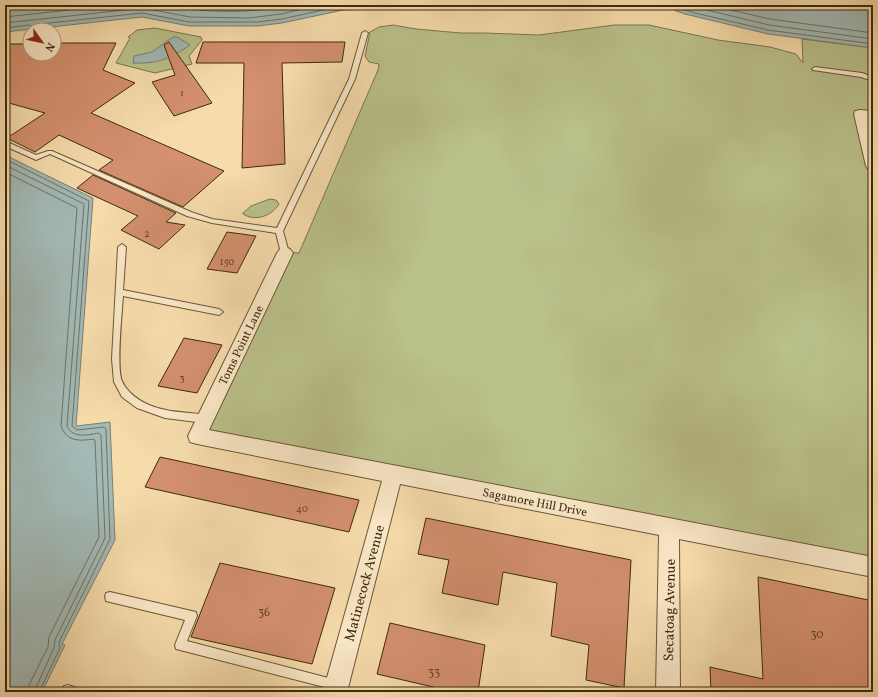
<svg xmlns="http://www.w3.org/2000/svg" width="878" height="697" font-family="Vollkorn,serif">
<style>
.green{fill:#bac18b;stroke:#7c764e}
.water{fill:#a2b9b5;stroke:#7a8073}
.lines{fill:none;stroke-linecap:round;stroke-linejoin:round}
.shore{stroke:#707263;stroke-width:1}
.building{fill:#d4906f;stroke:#3d2a11}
.lane-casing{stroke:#6c5638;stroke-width:2}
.street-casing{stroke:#6c5638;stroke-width:2}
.lane{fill:#fae8c8;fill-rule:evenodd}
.street{fill:#fae8c8;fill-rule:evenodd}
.labels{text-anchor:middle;stroke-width:3.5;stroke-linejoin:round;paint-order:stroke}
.far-number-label{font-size:9px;fill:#634428}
.number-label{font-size:10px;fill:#634428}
.street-label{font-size:12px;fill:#3d2a11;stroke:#fae8c8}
.near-number-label{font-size:12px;fill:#634428}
.near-street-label{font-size:14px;fill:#3d2a11;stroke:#fae8c8}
</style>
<rect width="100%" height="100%" fill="#f7dcab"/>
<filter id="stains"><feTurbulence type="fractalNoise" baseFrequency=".005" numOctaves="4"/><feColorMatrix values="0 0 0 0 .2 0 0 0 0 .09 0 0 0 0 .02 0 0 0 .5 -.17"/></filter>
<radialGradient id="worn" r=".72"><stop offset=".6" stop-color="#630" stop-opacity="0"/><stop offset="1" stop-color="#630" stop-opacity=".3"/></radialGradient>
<!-- green -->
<g class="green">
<polygon points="393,25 416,29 461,33 485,33 539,35 614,25 649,25 718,40 770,47 796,54 803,63 802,39 873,48 873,116 857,114 873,176 873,569 197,436 285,252 299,253 378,70 379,64 369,62 365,56 370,32 379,27"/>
<polygon points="155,28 201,37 202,40 189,56 192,64 155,73 116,63 130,38 128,37 137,30"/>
<path d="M 270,199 L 276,200 L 279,204 C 272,216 255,222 243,214 L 243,213 L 251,206 Z"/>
</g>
<!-- water -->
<g class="water">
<polygon points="5,5 438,5 343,10 282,23 258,26 189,26 142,17 5,32"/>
<polygon points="669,5 873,5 873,48 768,34 685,14 676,11"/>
<path d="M 173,37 L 177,37 L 190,45 C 170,59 157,64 133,63 L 134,56 L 152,52 Z"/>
<polygon points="5,155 93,198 76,426 110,422 115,540 62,644 65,645 42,692 5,692"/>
</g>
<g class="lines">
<!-- shore -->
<g class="shore">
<path d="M 159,5 C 205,13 250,14 296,5"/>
<polyline points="675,5 679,8 695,13 768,30 873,44"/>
<polyline points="686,5 769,25 873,39"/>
<polyline points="709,5 770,19 873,33"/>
<polyline points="5,17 115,5"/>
<polyline points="5,23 143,8 190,17 249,18 281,14 320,5"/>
<polyline points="5,28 29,25 35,28 40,24 142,13 189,22 257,22 282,19 332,8 354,5"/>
<polyline points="5,159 89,201 72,426 77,430 104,427 106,429 110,539 59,642 60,648 39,692"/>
<path d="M 5,165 L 84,204 L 67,426 C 73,439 87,435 99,433 L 101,435 L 105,538 L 55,640 L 54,648 L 34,692"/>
<path d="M 5,172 L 77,208 L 61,426 C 67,442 79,441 94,439 L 95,441 L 99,537 L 49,637 L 48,647 L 29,685 L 28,692"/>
</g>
</g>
<!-- building -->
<g class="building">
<polygon points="169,42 212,103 174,116 152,82 175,75 164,45"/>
<polygon points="203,42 345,42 342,62 282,63 285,164 242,168 244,63 196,63"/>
<polygon points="54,43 116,43 103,70 135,83 91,113 224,171 183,207 99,170 113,160 59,135 35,152 7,138 45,113 5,102 5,44 30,44 30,54 54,54"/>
<polygon points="93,175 176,213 166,222 185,225 159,249 121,230 138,216 77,188"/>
<polygon points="227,232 256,236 237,273 207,269"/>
<polygon points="184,338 222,345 197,393 158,386"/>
<polygon points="160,457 359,500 349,532 145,487"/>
<polygon points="426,518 631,560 624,688 586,680 589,645 551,636 557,583 503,572 498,605 442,593 449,560 418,554"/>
<polygon points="220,563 335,588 312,664 191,637"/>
<polygon points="758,577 873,601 873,692 711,692 710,667 763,679"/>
<polygon points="390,623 485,645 478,692 455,692 377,674"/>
</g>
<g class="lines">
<defs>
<g id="lane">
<polygon points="365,31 368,33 355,79 283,231 289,253 288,255 282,255 281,253 276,233 212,223 187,216 50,154 36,160 5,146 5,141 36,155 48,151 52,151 191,212 212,219 277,228 349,79 362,33"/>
<polygon points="815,67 862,73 873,77 873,81 861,77 813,70 812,69"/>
<path d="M 122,244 L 126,247 L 123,290 L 219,309 L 223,312 L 219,315 L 123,296 C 122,313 116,368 122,381 C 129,397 149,407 166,410 C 179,413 195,412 208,416 L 209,419 L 208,422 L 205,423 L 165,418 L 137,408 L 122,397 L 114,382 L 112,359 L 118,247 Z"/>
<polygon points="110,592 196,612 197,616 187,641 336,680 340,681 341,685 340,689 336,690 180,650 176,649 175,645 185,620 110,602 106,601 105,597 106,593"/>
<polygon points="68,685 77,688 78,692 63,692 63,690 64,686"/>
</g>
<g id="street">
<polygon points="860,110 873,111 873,119 868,119 873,139 873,171 868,169 866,166 854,114 855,111"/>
<polygon points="285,247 290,249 293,253 209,430 873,557 873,577 679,539 680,692 656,692 659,535 400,484 347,692 323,692 382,481 197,444 190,442 188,436 277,253 280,249"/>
</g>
</defs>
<!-- lane casing -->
<use href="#lane" class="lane-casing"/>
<!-- street casing -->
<use href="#street" class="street-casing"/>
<!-- lane -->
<use href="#lane" class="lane"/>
<!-- street -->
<use href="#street" class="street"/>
</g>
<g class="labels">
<!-- far-number labels -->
<g class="far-number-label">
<text x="182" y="96">1</text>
</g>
<!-- number labels -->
<g class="number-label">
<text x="147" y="237">2</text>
<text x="227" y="265">150</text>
<text x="182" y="381">3</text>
<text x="302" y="512">40</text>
</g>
<!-- street labels -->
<g class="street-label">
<text transform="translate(241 345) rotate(-64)" y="4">Toms Point Lane</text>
<text transform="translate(535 502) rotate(11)" y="4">Sagamore Hill Drive</text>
</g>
<!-- near-number labels -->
<g class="near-number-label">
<text x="264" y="616">36</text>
<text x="817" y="638">30</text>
<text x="434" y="676">33</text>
</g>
<!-- near-street labels -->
<g class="near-street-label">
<text transform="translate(364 583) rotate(-75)" y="5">Matinecock Avenue</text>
<text transform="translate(669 610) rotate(-89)" y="5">Secatoag Avenue</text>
</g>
</g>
<!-- margin -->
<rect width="878" height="697" fill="none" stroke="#f7dcab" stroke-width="20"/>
<rect x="6" y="6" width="866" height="685" fill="none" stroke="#3d2a11" stroke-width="2"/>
<rect x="10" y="10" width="858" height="677" fill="none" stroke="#3d2a11"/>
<!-- north arrow -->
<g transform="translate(42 42) rotate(123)"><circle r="19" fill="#fae8c8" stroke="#ae9c7f"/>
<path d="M0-3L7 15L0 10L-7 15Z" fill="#8f2418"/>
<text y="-6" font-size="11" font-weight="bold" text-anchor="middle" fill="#3d2a11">N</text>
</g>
<rect width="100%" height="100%" filter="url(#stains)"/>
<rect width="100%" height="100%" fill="url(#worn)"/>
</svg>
